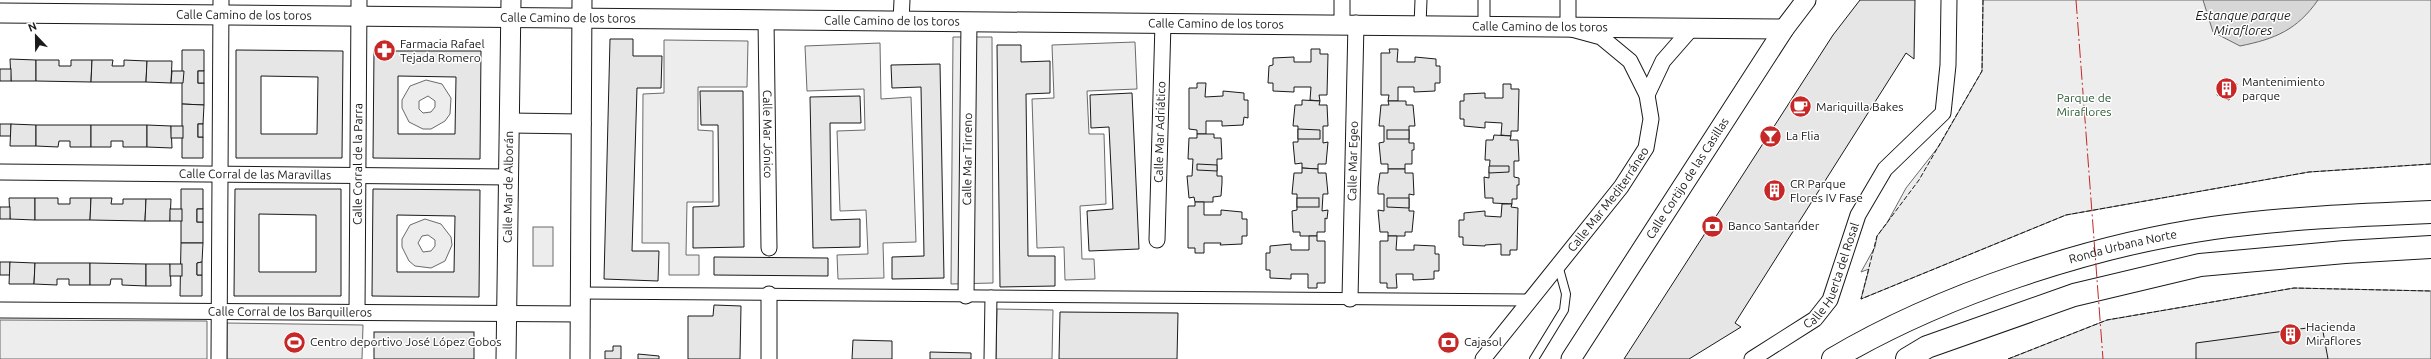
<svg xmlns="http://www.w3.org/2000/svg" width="2431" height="359" font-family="Ubuntu,sans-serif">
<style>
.built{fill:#ededed;stroke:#6a6a6a;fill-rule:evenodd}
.water{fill:#d7d7d7;stroke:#6a6a6a}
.building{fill:#e6e6e6;stroke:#1a1a1a;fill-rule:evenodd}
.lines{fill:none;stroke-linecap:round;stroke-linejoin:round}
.service-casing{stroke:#1a1a1a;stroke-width:10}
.pedestrian-casing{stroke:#1a1a1a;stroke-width:13}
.minor-casing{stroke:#1a1a1a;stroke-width:17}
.tertiary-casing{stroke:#1a1a1a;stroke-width:21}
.primary-casing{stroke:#1a1a1a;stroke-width:24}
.service{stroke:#fff;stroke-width:8}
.pedestrian{stroke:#fff;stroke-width:11}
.minor{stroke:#fff;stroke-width:15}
.tertiary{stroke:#fff;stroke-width:19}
.primary{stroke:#fff;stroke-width:22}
.fence{stroke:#1a1a1a;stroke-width:1;stroke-dasharray:5 2;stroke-linecap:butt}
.power{stroke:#c62828;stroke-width:1;stroke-dasharray:14 3 2 3;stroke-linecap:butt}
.labels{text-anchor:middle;stroke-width:3;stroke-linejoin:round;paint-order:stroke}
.street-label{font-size:12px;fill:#1a1a1a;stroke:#fff}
.poi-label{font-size:12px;fill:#1a1a1a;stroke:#fff;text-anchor:start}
.park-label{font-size:12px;fill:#2b5a34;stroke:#fff}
.water-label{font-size:13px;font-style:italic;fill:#1a1a1a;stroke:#fff}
</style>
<rect width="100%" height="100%" fill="#fff"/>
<!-- built -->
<g class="built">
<polygon points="1983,0 2431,0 2431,164 2309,172 2066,215 1861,299 1869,269 1861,272 1875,247 1877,236 1887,223 1906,188 1939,146 1982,71"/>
<polygon points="953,37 992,37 993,283 951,284"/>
<polygon points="664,40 748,41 747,87 698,87 698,130 713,131 713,202 687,202 686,255 699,255 699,275 669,275 669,243 642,243 643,94 664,93"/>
<polygon points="1135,42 1137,89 1087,91 1089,134 1104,134 1106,204 1080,206 1082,259 1094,259 1095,279 1065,280 1064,247 1037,248 1032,99 1054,98 1052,45"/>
<polygon points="880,43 881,99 911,97 916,242 883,243 884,278 838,279 837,255 868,254 866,210 840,211 837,131 865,130 864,89 807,91 805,46"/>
<path d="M 426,80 L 442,84 L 451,98 L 450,114 L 445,121 L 431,129 L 423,129 L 409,122 L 402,108 L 402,100 L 410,86 ZM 428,96 L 435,101 L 435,107 L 431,112 L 423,113 L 419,109 L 419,101 Z"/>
<path d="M 425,219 L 441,224 L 451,237 L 452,245 L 445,261 L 431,268 L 415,266 L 409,261 L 402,247 L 402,239 L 410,225 ZM 428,235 L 435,240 L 435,246 L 431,251 L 423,252 L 418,243 L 422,236 Z"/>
<rect x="533" y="227" width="20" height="39"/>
<polygon points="2294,288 2431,291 2431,359 2008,359 2107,320"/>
<polygon points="997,309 1053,310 1052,359 996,359"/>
<polygon points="0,320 207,321 207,359 0,359"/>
<polygon points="227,323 363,325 362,359 227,359"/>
</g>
<!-- water -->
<path class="water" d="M 2203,0 L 2318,0 C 2297,30 2275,39 2240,46 L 2213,32 Z"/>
<!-- building -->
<g class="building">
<polygon points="1860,0 1915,0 1914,59 1906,53 1735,323 1741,327 1689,359 1624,359 1833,35"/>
<polygon points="610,39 633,39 633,56 662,56 661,88 637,88 632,251 659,251 658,281 604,279"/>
<polygon points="997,45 1021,45 1021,62 1050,61 1050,93 1026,94 1028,256 1055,256 1055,286 1000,287"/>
<polygon points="1311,49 1320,49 1320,54 1328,54 1327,95 1319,95 1320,101 1310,100 1311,87 1294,87 1294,92 1273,91 1273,83 1268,83 1269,66 1273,65 1273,58 1294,57 1294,62 1311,62"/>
<polygon points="1389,49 1398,49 1397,62 1415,62 1415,57 1436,59 1436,66 1440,66 1440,83 1435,83 1435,91 1414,92 1414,87 1398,87 1398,101 1388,101 1389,95 1381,95 1381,53 1390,53"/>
<polygon points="182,50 204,50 204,71 198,71 198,83 204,83 204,105 182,104"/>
<path d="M 236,50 L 343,51 L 342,158 L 236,158 ZM 261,76 L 318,77 L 317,134 L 261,134 Z"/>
<path d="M 374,51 L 481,51 L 480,159 L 373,158 ZM 398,76 L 456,77 L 455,134 L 398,134 Z"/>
<polygon points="10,59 36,60 36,81 11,81"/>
<polygon points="36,60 59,60 59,66 71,66 71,60 92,60 91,82 36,81"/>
<polygon points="92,60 113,60 112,66 124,66 124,60 147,61 146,82 91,82"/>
<polygon points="147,61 172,61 171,83 146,82"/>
<polygon points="940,64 944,278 892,279 892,257 924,256 921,87 892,88 891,65"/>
<rect x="0" y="69" width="11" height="12"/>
<polygon points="172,71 184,71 183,83 171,83"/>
<rect x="198" y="71" width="6" height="12"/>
<polygon points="2224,78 2237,84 2229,100 2217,95"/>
<polygon points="1197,83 1206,83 1205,97 1223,96 1223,91 1244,93 1244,100 1248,100 1248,118 1244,117 1243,125 1222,126 1222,121 1206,121 1206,134 1197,134 1197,130 1189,129 1189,88 1197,88"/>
<polygon points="1503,84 1511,84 1511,89 1519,89 1518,131 1511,131 1511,136 1501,135 1502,123 1485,122 1485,128 1464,126 1464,119 1460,119 1460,101 1464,101 1464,94 1485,93 1485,98 1503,98"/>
<polygon points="700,91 743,91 744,247 693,248 693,207 719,206 718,125 701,125"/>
<polygon points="1132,93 1139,249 1089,251 1087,211 1113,209 1109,127 1091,128 1090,95"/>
<polygon points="860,96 861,123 830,123 831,220 860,219 860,247 813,248 810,97"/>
<polygon points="1302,100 1320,101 1319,105 1327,105 1328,126 1323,126 1323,143 1328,142 1326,164 1318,164 1318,169 1302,168 1302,163 1295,164 1293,142 1298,142 1298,126 1293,126 1295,105 1302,105"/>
<polygon points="1388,101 1406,101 1406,105 1413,105 1415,126 1409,126 1409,143 1414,143 1414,150 1412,150 1412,164 1405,164 1405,169 1388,169 1388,164 1381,164 1379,143 1384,142 1384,126 1379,126 1381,105 1389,105"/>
<polygon points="182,104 204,105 203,124 198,124 198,137 203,137 203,158 182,158"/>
<rect x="0" y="124" width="11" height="12"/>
<polygon points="11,124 36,125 36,146 10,146"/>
<rect x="198" y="124" width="5" height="13"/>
<polygon points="36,125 91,125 91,147 70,147 70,141 59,141 58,147 36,146"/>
<polygon points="91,125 147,125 147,147 123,147 123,141 111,141 111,147 91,147"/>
<polygon points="147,125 171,126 172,148 147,147"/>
<rect x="171" y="126" width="12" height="12"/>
<polygon points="1298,129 1320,130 1320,139 1298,139"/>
<rect x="1387" y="130" width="22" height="9"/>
<polygon points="1197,134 1214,134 1214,138 1221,138 1222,159 1217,159 1217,176 1222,176 1222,183 1221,196 1213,197 1213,202 1195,202 1194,197 1189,198 1187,176 1192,176 1193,159 1188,159 1189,138 1197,138"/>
<polygon points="1494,135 1511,136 1510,140 1518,140 1519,161 1514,161 1514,177 1519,178 1519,185 1517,185 1517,199 1512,199 1512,204 1493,203 1493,198 1485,198 1484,177 1489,178 1489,173 1490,160 1485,160 1486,140 1493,140"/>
<polygon points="1197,164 1217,165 1217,171 1197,170"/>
<polygon points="1489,166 1509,166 1509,172 1489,173"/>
<polygon points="1302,168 1318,169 1318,173 1326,173 1328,194 1323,194 1322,211 1328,210 1327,219 1325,218 1325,232 1317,232 1317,236 1300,236 1300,232 1293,232 1292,211 1297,210 1297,194 1292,194 1294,173 1302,173"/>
<polygon points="1388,169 1405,169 1405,173 1413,173 1414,195 1409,194 1409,211 1414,211 1412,232 1405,232 1405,236 1388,236 1388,232 1380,232 1378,210 1384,211 1384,194 1378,194 1378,187 1380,173 1388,173"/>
<polygon points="181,189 203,189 203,209 197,209 197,222 203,222 203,243 181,243"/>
<path d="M 235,189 L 341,189 L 341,296 L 234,296 ZM 259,214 L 316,215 L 316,272 L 259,272 Z"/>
<path d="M 373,189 L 480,190 L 479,297 L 372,296 ZM 397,215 L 455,216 L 454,272 L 397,272 Z"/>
<polygon points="9,198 35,198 35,220 10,219"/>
<polygon points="35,198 58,198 58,204 70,204 70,198 91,198 90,220 35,220"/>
<polygon points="91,198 112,198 111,204 123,204 123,199 146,199 145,221 90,220"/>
<rect x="1297" y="198" width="22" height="9"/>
<polygon points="1387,198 1409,198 1409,208 1387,207"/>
<polygon points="146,199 171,199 170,221 145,221"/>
<polygon points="1195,202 1204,202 1204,215 1221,215 1221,210 1242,212 1242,219 1247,219 1247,236 1242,236 1242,244 1220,245 1221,243 1204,243 1204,253 1195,253 1195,248 1188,248 1188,206 1195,206"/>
<polygon points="1502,204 1512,204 1511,207 1518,208 1517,250 1510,250 1510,255 1501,255 1501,244 1485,245 1485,246 1463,245 1463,237 1459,237 1459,220 1464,220 1464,213 1485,211 1485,216 1501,217"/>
<rect x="0" y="207" width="10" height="12"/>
<rect x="170" y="209" width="12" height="12"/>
<rect x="197" y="209" width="6" height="13"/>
<polygon points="1309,236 1317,236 1317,241 1325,241 1325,283 1317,283 1317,288 1308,288 1308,274 1291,274 1291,279 1270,278 1270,270 1266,270 1266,253 1270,253 1270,246 1291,244 1291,250 1309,250"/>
<polygon points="1388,236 1397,236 1396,250 1414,250 1414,245 1435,246 1435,254 1439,254 1439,271 1434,271 1434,279 1413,280 1413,274 1396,274 1397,288 1387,288 1387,283 1380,283 1380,241 1388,241"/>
<polygon points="181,243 203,243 202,262 197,263 197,275 202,275 202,296 180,296"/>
<polygon points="714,257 828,258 828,276 714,275"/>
<rect x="0" y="262" width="10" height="13"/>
<polygon points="10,262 35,263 34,284 9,284"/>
<polygon points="202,262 202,275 197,275 197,263"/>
<polygon points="35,263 90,263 90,285 69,285 69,279 57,279 57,285 34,284"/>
<polygon points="90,263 146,264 146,286 122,285 122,279 111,279 110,285 90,285"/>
<polygon points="146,264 170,264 171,286 146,286"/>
<rect x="170" y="264" width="12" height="12"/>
<polygon points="714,305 741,306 740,359 688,359 688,316 713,316"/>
<polygon points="1060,312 1178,313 1177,359 1059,359"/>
<polygon points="2322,326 2328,359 2196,359 2196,343"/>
<rect x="374" y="332" width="100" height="27"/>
<polygon points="853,340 892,341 892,359 852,359"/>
<polygon points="613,346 621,346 621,359 605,359 605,351 613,351"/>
<polygon points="930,352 971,353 971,359 930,359"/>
<polygon points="638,354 659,356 659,359 638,359"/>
</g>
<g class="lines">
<defs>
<polyline id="service" points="1534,359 1564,310 1566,294 1558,265"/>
<g id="pedestrian">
<polyline points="1420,25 1421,0"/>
<polyline points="1484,26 1484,0"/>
<polyline points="580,293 1530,300"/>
<polyline points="990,359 991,296"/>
</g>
<g id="minor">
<path id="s1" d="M 766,19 L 769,248"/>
<polyline points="901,21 902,0"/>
<polyline points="1342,23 1342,0"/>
<polyline points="1647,95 1663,61 1691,29"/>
<path id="s2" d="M 0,172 L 510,177"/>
<path id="s3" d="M 1157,240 L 1163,23"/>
<polyline points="769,294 769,359"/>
<path id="s4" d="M 966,296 L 969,21"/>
<path id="s5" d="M 1350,299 L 1356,23"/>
<path id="s6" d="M 0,310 L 580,314"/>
<path id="s7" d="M 357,312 L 359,0"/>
<polyline points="219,359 221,0"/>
<path id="s8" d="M 1483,359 L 1621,187 L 1646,148 L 1651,119 L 1647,95 L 1630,61 L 1601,37 L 1568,28 L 1568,0"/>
<path id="s9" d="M 1752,359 L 1815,319 L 1830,300 L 1858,215 L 1885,169 L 1943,113 L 1948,65 L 1949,0"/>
</g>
<g id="tertiary">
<path id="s10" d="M 0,13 L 1784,29"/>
<polyline points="510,123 581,124"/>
<path id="s11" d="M 506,359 L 511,0"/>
<polyline points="580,359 582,0"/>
<path id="s12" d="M 1571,359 L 1784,29 L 1806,0"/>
</g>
<g id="primary">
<path id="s13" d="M 1833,359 C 1941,295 2089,246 2213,228 C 2285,218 2358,215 2431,212"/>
<polyline points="1907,359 1927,347 2074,295 2200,265 2345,252 2431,247"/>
</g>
</defs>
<!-- service casing -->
<use href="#service" class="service-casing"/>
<!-- pedestrian casing -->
<use href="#pedestrian" class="pedestrian-casing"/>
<!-- minor casing -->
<use href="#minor" class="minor-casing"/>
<!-- tertiary casing -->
<use href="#tertiary" class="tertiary-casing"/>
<!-- primary casing -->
<use href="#primary" class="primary-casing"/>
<!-- service -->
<use href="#service" class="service"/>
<!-- pedestrian -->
<use href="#pedestrian" class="pedestrian"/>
<!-- minor -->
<use href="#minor" class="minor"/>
<!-- tertiary -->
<use href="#tertiary" class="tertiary"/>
<!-- primary -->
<use href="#primary" class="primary"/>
<!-- fence -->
<g class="fence">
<polyline points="1983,0 1982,71 1919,180 1877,236 1861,299 2066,215 2309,172 2431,164"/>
<polyline points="2008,359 2107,320 2294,288 2431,291"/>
</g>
<!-- power -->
<polyline class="power" points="2076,0 2103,359"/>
</g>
<!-- icons -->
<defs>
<symbol id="pharmacy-disc" viewBox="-11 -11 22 22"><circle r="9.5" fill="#c62828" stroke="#fff"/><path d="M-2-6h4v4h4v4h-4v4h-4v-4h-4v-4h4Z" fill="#fff"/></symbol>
<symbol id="building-disc" viewBox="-11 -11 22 22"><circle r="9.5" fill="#c62828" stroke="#fff"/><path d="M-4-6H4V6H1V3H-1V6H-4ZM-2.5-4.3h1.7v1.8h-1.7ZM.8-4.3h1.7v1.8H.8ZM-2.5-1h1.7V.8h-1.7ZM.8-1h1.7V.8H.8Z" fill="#fff"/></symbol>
<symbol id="cafe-disc" viewBox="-11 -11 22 22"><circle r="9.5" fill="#c62828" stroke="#fff"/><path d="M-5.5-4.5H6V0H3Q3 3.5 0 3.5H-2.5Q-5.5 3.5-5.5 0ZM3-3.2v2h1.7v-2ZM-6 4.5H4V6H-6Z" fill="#fff"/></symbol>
<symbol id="bar-disc" viewBox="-11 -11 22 22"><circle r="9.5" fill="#c62828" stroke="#fff"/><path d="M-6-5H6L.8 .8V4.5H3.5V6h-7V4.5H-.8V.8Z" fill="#fff"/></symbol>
<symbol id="bank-disc" viewBox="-11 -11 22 22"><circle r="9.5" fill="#c62828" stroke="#fff"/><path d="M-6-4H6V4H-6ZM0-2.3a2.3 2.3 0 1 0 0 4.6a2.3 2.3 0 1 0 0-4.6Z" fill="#fff"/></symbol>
<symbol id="stadium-disc" viewBox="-11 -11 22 22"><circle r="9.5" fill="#c62828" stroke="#fff"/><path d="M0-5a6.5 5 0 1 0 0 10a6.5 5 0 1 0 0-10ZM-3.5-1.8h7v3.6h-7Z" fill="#fff"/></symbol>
</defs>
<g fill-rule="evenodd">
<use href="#pharmacy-disc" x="372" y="38" width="25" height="25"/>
<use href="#building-disc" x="2214" y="76" width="25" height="25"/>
<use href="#cafe-disc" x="1788" y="94" width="25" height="25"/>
<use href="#bar-disc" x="1758" y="124" width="25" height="25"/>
<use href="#building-disc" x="1762" y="178" width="25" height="25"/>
<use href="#bank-disc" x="1700" y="214" width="25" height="25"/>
<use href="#building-disc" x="2278" y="322" width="25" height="25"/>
<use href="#stadium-disc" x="282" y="330" width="25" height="25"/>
<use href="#bank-disc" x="1436" y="330" width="25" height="25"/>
</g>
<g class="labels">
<!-- street labels -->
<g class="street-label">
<text dy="4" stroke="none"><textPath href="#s10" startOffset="244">Calle Camino de los toros</textPath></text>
<text dy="4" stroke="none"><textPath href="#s10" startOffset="568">Calle Camino de los toros</textPath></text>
<text dy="4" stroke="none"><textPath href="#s10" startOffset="892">Calle Camino de los toros</textPath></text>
<text dy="4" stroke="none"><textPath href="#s10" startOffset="1216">Calle Camino de los toros</textPath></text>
<text dy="4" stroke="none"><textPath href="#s10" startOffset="1540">Calle Camino de los toros</textPath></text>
<text dy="4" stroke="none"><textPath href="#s3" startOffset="108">Calle Mar Adriático</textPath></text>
<text dy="4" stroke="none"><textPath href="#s1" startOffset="115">Calle Mar Jónico</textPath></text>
<text dy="4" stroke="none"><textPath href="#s4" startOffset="137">Calle Mar Tirreno</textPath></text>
<text dy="4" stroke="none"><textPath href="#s5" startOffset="138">Calle Mar Egeo</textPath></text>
<text dy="4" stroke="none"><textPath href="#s7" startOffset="148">Calle Corral de la Parra</textPath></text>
<text dy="4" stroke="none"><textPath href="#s2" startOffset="255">Calle Corral de las Maravillas</textPath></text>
<text dy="4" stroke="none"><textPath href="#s12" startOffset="215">Calle Cortijo de las Casillas</textPath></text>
<text dy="4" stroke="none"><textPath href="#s11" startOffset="172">Calle Mar de Alborán</textPath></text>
<text dy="4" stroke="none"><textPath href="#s8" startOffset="203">Calle Mar Mediterráneo</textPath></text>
<text dy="4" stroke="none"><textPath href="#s13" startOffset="312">Ronda Urbana Norte</textPath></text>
<text dy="4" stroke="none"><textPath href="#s9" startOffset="121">Calle Huerta del Rosal</textPath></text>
<text dy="4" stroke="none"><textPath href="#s6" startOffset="290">Calle Corral de los Barquilleros</textPath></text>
</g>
<!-- poi labels -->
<g class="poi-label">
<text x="400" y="48">Farmacia Rafael<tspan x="400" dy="14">Tejada Romero</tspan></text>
<text x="2242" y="86">Mantenimiento<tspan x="2242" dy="14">parque</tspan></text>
<text x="1816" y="111">Mariquilla Bakes</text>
<text x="1786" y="140">La Flia</text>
<text x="1790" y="188">CR Parque<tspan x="1790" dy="14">Flores IV Fase</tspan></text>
<text x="1728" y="230">Banco Santander</text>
<text x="2306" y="331">Hacienda<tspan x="2306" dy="14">Miraflores</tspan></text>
<text x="310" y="346">Centro deportivo José López Cobos</text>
<text x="1464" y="346">Cajasol</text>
</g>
<!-- park labels -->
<g class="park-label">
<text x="2084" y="102">Parque de<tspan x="2084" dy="14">Miraflores</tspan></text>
</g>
<!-- water labels -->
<g class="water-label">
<text x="2243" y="20">Estanque parque<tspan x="2243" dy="15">Miraflores</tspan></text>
</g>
</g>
<!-- north arrow -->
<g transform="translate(36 36) rotate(338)" stroke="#ffffff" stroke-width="3" paint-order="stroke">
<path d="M0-3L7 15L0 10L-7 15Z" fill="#1a1a1a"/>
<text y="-6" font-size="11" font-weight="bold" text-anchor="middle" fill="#1a1a1a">N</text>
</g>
</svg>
